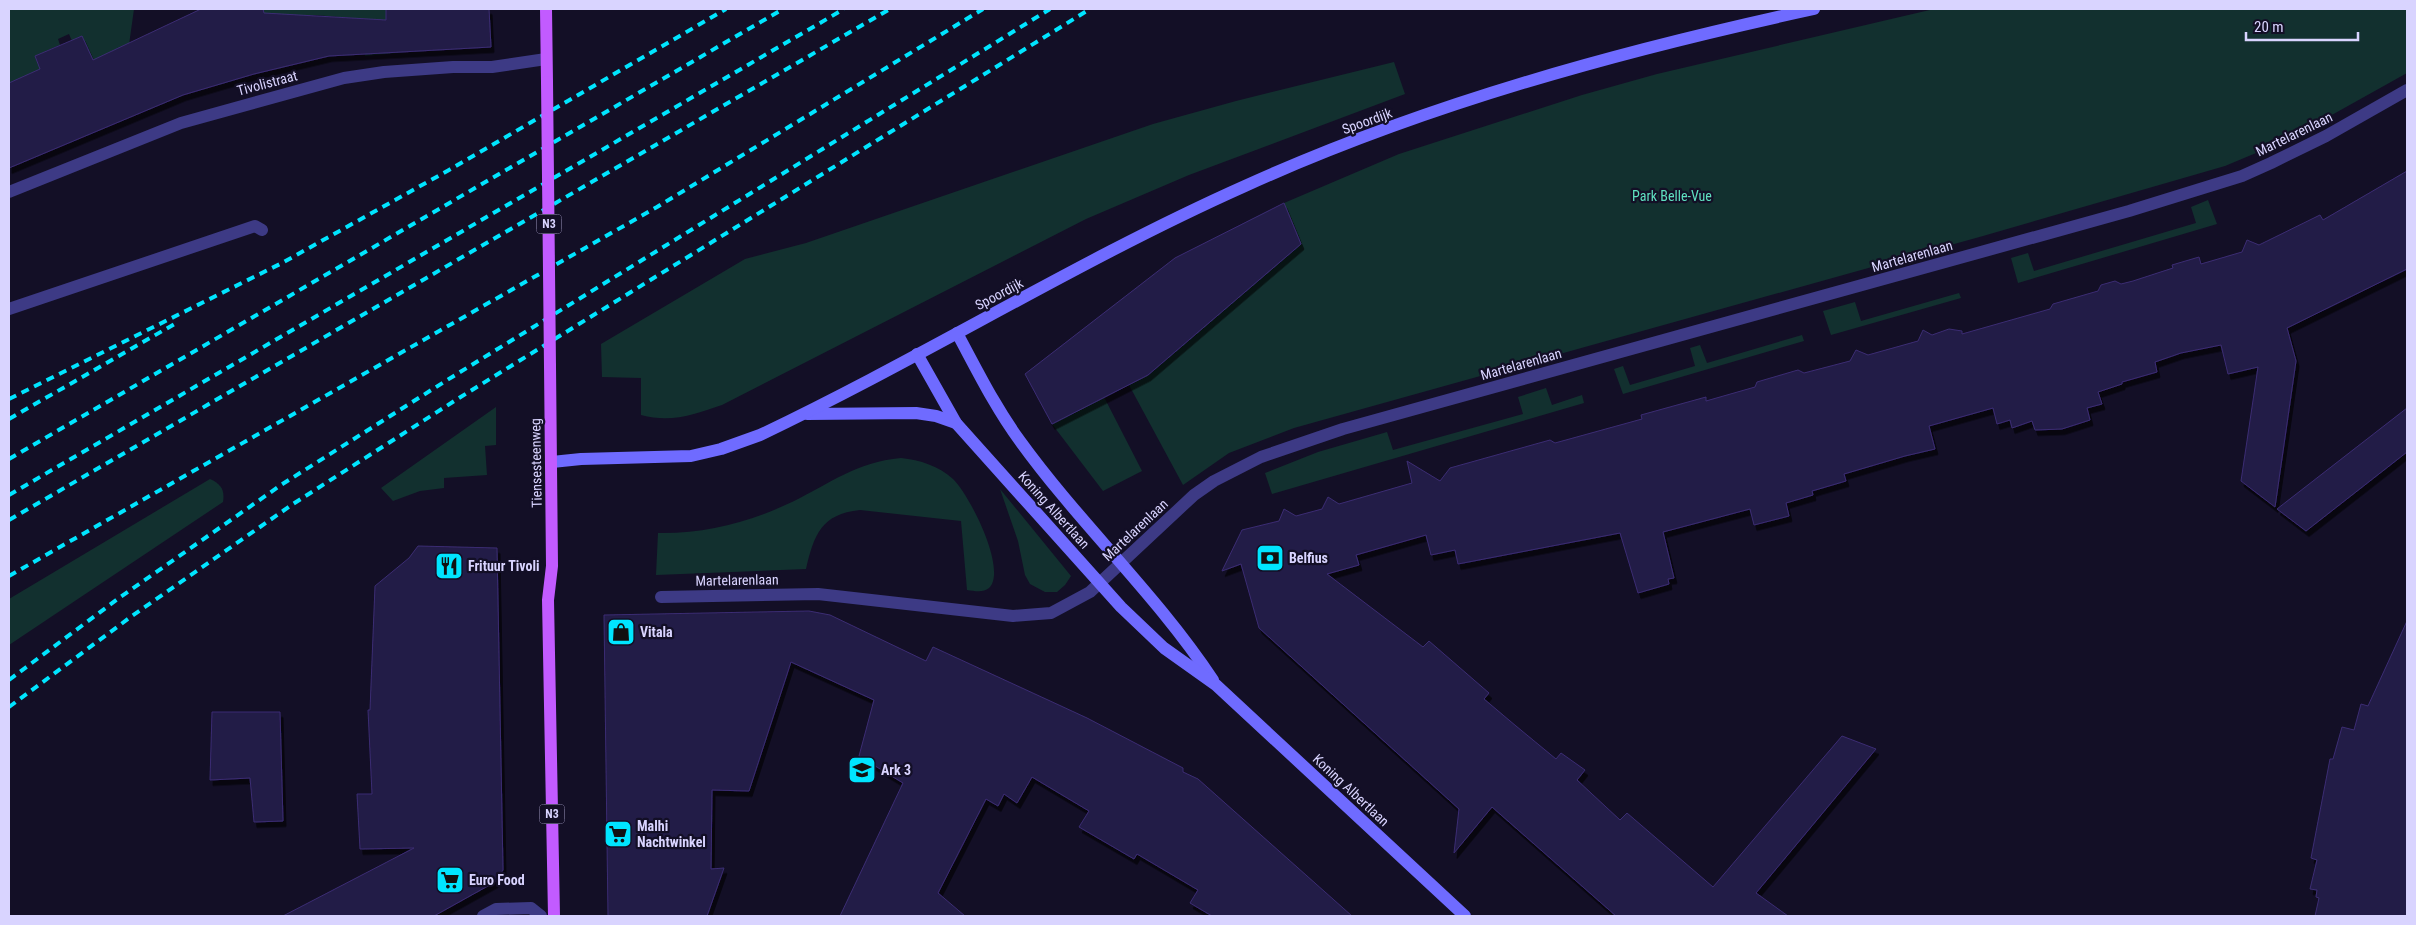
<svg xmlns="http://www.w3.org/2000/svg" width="2416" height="925" font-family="'Roboto Condensed',sans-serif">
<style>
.green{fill:#12302f}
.building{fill:#241b47;stroke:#3b2d73;filter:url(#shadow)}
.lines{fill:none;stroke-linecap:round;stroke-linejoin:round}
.lane{stroke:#3d3a85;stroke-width:12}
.street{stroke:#3d3a85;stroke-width:12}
.secondary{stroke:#6f6bff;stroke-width:12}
.primary{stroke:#c25bff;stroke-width:12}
.rail{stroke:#00e5ff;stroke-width:4;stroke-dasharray:8 6;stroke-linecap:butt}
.primary-bridge{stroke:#c25bff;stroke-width:12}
.labels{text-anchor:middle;stroke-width:4.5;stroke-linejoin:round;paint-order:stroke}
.shield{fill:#130f26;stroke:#9e99be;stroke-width:1}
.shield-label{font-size:12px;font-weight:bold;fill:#d9d4ff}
.street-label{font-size:14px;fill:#d9d4ff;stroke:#130f26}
.park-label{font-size:14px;fill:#5fe0c0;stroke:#130f26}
.poi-label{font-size:14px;font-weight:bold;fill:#d9d4ff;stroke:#130f26;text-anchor:start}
</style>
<defs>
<filter id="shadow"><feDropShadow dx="3" dy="5.5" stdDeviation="0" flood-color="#0009"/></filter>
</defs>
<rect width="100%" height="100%" fill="#130f26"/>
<!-- green -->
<g class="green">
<polygon points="9,9 134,9 128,52 104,74 72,41 69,34 58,39 60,45 35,56 42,73 9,83"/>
<polygon points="263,9 386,9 387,17 398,32 398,53 365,56 365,19 315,15 265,20"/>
<polygon points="1934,9 2407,9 2407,73 2287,140 2225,166 1983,236 1294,428 1229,453 1183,485 1129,385 1148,375 1301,244 1284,203 1399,154 1582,95 1657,74"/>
<path d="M 1394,62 L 1405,94 L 1189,175 L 1086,219 L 722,405 C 693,415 671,423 641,415 L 641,378 L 602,377 L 601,344 L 745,259 L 806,243 L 1153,124 L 1236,101 Z"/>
<polygon points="2208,200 2217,224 2018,283 2011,258 2028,253 2034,271 2196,223 2191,207"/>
<polygon points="1959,293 1961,298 1831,335 1823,311 1855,302 1861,321"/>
<polygon points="1802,335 1804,341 1623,394 1614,369 1623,366 1630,385 1695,366 1690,348 1700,345 1707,363"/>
<polygon points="1546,388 1552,405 1582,395 1584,403 1272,494 1265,473 1318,452 1387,432 1393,450 1523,414 1518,397"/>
<polygon points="1104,397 1142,471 1103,491 1052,424"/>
<polygon points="496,407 496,445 485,446 487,475 444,478 444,488 420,491 393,501 381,488"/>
<path d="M 901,458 C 920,460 939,466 953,479 C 969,494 1008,570 989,588 C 983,593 975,591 967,590 L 961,521 L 860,510 C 821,514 814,535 806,569 L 656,575 L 658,533 C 705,534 750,522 792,502 C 831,483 856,462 901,458 Z"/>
<path d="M 210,479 C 221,484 225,490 223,502 L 9,645 L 9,599 Z"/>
<polygon points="1000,489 1071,576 1065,585 1057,592 1045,592 1030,584 1025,575 1018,541"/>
</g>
<!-- building -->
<g class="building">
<polygon points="201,9 263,9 264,13 386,20 386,9 489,9 491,47 329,56 254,74 183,95 9,168 9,83 40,69 35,56 82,36 93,60"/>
<polygon points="2407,171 2407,269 2287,328 2296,361 2275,507 2241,481 2258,367 2228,374 2221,345 2181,353 2155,362 2157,372 2122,382 2122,384 2098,392 2102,404 2087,408 2090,420 2062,429 2035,430 2032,421 2012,428 2010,420 1997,424 1993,408 1929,426 1935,449 1905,456 1844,474 1846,481 1812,491 1813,495 1786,503 1789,516 1754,525 1750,509 1663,532 1674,578 1668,579 1669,584 1638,593 1620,533 1458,564 1455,550 1431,555 1426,535 1356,555 1359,565 1327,574 1423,647 1429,641 1489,693 1484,699 1516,726 1556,759 1561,753 1585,770 1577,780 1620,820 1627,813 1713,887 1842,736 1876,749 1756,893 1788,916 1616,916 1492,807 1454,853 1459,809 1259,628 1241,564 1222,571 1242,530 1279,521 1284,509 1296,516 1322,509 1328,497 1339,504 1412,483 1407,461 1440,481 1450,468 1550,440 1555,443 1642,419 1641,415 1706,397 1706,401 1755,387 1757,382 1798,370 1804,373 1850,361 1856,350 1868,355 1918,341 1923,330 1932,335 1949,329 1962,331 1962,334 2050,309 2053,304 2098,291 2101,285 2115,281 2121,284 2133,281 2173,268 2172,265 2199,257 2201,264 2242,252 2247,240 2259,245 2320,215 2323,220"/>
<polygon points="1284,203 1301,244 1148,375 1052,424 1025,374 1175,258"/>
<polygon points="2407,408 2407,452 2306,531 2277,509"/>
<polygon points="418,546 497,548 503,870 495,882 434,916 283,916 414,848 360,849 357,794 372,794 368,710 370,710 375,586 409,558"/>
<polygon points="809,611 830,615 926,661 933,647 1087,718 1183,768 1183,772 1198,779 1352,916 1212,916 1190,903 1198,890 1137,854 1134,859 1079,827 1089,811 1032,777 1017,803 1004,794 998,806 986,799 938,893 965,916 840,916 903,783 859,756 874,700 791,662 749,791 712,790 711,869 724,868 707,916 608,916 604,615"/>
<polygon points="2407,621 2407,916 2315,916 2319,898 2316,897 2317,890 2310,889 2317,860 2311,858 2330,759 2333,759 2342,727 2354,730 2361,704 2368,706"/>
<polygon points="212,712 280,712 283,821 254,822 250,778 210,780"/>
</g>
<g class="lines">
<!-- lane -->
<polyline class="lane" points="9,309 255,226 262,230"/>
<!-- street -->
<g class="street">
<polyline points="9,192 181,123 344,78 384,72 453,67 492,67 546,59"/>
<polyline points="661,597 818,594 1013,616 1051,613 1090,592 1194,495 1214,481 1261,457 1343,429 2129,211 2242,176 2271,163 2326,136 2407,90"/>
<polyline points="483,916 496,909 531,908 541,916"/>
</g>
<!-- secondary -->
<g class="secondary">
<path d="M 957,333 C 977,370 995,407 1020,441 C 1080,524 1156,594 1213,680"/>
<polyline points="917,354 956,423 1121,607 1164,648 1216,685 1465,916"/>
<polyline points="807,414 916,413 936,416 956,423"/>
<path d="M 552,462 L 581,459 L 691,456 L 721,449 L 760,435 C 924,357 1079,260 1245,186 C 1426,104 1620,51 1814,9"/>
</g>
<!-- primary -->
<g class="primary">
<polyline points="546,9 547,82"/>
<polyline points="550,366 552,566 548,600 554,916"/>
</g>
<!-- rail -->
<g class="rail">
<polyline points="9,399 282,263 449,170 726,9"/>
<polyline points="9,419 178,322"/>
<polyline points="9,459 783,9"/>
<polyline points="9,495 844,9"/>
<polyline points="9,520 890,9"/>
<polyline points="9,576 657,207 983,9"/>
<polyline points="9,680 119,598 281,485 444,382 1050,9"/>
<polyline points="9,707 132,616 293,504 459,398 1090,9"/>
</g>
<!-- primary-bridge -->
<polyline class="primary-bridge" points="547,82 550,366"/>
</g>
<!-- icons -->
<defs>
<symbol id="bank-square" viewBox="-11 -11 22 22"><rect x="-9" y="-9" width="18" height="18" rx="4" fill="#00e5ff" stroke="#130f26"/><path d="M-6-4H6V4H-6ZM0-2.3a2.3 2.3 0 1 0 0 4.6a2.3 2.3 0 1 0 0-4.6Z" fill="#111"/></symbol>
<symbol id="restaurant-square" viewBox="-11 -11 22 22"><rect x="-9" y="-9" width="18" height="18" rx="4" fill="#00e5ff" stroke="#130f26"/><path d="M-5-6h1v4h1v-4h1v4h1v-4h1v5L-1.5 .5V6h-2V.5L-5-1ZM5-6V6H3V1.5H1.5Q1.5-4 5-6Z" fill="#111"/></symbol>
<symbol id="shop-square" viewBox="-11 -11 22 22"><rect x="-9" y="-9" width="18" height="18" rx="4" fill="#00e5ff" stroke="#130f26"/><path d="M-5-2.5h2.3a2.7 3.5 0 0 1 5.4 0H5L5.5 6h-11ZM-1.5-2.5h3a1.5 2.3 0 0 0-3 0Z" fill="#111"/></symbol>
<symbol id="school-square" viewBox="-11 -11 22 22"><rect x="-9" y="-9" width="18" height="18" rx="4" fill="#00e5ff" stroke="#130f26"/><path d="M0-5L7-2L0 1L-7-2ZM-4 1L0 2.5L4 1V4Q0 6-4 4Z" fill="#111"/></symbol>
<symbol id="supermarket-square" viewBox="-11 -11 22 22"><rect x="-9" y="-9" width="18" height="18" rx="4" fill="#00e5ff" stroke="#130f26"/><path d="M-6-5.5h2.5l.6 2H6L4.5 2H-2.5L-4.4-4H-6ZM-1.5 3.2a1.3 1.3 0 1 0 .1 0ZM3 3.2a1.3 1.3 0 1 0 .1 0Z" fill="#111"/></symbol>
</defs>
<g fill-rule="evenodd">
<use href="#bank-square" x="1254" y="542" width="32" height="32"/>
<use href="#restaurant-square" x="433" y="550" width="32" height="32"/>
<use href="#shop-square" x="605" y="616" width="32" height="32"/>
<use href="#school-square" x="846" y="754" width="32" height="32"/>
<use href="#supermarket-square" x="602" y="818" width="32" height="32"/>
<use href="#supermarket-square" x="434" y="864" width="32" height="32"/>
</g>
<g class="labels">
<!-- shield labels -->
<g class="shield">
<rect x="536.5" y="214.5" width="25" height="19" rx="4"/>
<rect x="539.5" y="804.5" width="25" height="19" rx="4"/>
</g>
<g class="shield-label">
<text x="549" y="228">N3</text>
<text x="552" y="818">N3</text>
</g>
<!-- street labels -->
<g class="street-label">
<text transform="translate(267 83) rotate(-15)" y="5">Tivolistraat</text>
<text transform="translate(1367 121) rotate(-20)" y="5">Spoordijk</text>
<text transform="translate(2294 134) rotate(-26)" y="5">Martelarenlaan</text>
<text transform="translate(1912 256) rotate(-16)" y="5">Martelarenlaan</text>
<text transform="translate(999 294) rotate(-28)" y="5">Spoordijk</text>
<text transform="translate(1521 364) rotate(-16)" y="5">Martelarenlaan</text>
<text transform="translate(536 463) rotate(-91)" y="5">Tiensesteenweg</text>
<text transform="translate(1054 510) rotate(48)" y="5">Koning Albertlaan</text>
<text transform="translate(1135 530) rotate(-43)" y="5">Martelarenlaan</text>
<text transform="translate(737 580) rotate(-1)" y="5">Martelarenlaan</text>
<text transform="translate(1351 790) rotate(43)" y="5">Koning Albertlaan</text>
</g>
<!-- park labels -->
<g class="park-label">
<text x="1672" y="201">Park Belle-Vue</text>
</g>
<!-- poi labels -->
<g class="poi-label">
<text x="1289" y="563">Belfius</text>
<text x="468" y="571">Frituur Tivoli</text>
<text x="640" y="637">Vitala</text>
<text x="881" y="775">Ark 3</text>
<text x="637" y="831">Malhi<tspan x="637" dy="16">Nachtwinkel</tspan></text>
<text x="469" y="885">Euro Food</text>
</g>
</g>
<!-- border -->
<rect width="2416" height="925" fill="none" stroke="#d9d4ff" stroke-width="20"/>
<!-- scale -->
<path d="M2246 32v8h112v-8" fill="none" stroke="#d9d4ff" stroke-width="2.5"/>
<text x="2254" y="32" font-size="15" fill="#d9d4ff" stroke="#130f26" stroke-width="4" paint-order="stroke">20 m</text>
</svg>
